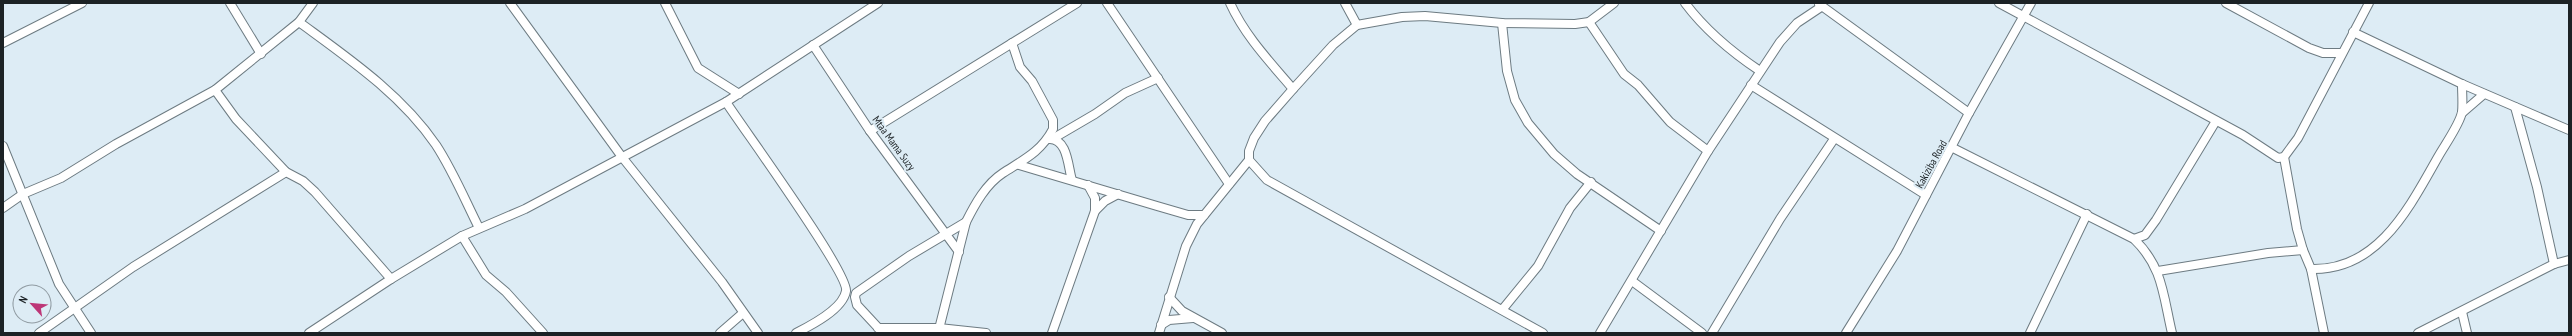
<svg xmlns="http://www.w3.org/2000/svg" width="2572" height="336" font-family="'PT Sans Narrow',sans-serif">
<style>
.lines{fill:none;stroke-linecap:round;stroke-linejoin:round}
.street-casing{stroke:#6d7b82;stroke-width:10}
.street{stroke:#fff;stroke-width:8}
.labels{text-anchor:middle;stroke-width:4;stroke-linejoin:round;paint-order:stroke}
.street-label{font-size:11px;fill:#1c2225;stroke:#ddecf5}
</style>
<rect width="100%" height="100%" fill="#ddecf5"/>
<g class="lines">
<defs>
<g id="street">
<polyline points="230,3 261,54"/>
<polyline points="510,3 622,157 722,282 758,333"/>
<polyline points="665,3 698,68 739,94"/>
<polyline points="1107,3 1229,184"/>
<path d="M 1230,3 C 1245,36 1270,62 1293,89"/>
<polyline points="1345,3 1357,25"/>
<path d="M 1685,3 C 1706,31 1730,51 1760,71"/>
<polyline points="1999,3 2243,135 2278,158 2284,157 2298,138 2369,3"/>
<polyline points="2226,3 2309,48 2323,53 2341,53"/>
<polyline points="1819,4 1969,113"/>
<path d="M 299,22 C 348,58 401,94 436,145 C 453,171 465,200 479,228"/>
<polyline points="1589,22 1624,74 1638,85 1670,122 1708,151"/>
<polyline points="1502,23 1507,71 1515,100 1528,123 1554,154 1577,174 1661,231"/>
<polyline points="2353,32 2462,84 2569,130"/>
<polyline points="3,43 82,3"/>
<polyline points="813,45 870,131 959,252"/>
<polyline points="1751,85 1926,195"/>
<polyline points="215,90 236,119 286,172"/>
<path d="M 726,102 C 742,127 849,273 846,291 C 843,309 812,325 796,333"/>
<polyline points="2515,107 2537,187 2554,264"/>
<polyline points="2462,113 2484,94"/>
<polyline points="870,131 1077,3"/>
<polyline points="1054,138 1095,114 1125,93 1158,78"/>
<path d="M 1049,139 C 1068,138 1068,168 1072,180"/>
<polyline points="3,146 59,284 91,333"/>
<path d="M 1953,148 L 2134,239 C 2163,267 2163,295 2172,333"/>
<polyline points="2284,157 2297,229 2303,250 2311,269 2324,333"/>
<polyline points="1019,165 1157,206 1188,215 1204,215"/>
<polyline points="3,208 23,194 61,178 116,144 215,90 299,22 313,3"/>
<polyline points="1095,211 1105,201 1118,194"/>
<polyline points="462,236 486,275 506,292 543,333"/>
<polyline points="2134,239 2145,235 2156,220 2216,121"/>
<path d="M 2311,269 C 2378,271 2409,208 2438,157 C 2444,146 2460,124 2462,112 C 2463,103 2462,93 2462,84"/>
<polyline points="2158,271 2268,253 2303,250"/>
<polyline points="1632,281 1702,333"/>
<polyline points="1169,297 1182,311 1222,333"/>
<polyline points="1502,310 1538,266 1570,208 1591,182"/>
<polyline points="2462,312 2467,333"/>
<polyline points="1161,325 1169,320 1193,318"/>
<polyline points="878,328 939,328 986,333"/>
<polyline points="39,333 133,267 286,172 303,181 315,192 391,279"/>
<polyline points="309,333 391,279 462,236 525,209 726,102 878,3"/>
<polyline points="720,333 743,313"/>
<polyline points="883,333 857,305 855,297 856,293 909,256 966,222"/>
<path d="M 938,333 L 966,222 C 975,204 986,184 1003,173 C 1023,160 1041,152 1053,129 L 1053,120 L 1032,81 L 1020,67 L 1012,43"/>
<polyline points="1052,333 1095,211 1095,198 1088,185"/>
<polyline points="1159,333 1186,246 1197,224 1249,160"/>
<polyline points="1543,333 1267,180 1249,160 1249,151 1254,138 1265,121 1293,89 1333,45 1357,25 1402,17 1425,16 1502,23 1575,24 1589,22 1614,3"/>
<polyline points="1600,333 1708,151 1780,42 1797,23 1821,7"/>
<polyline points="1712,333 1780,219 1834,139"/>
<polyline points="1846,333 1897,251 1969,113 2031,3"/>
<polyline points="2030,333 2087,214"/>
<polyline points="2418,333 2554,264 2569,260"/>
</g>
</defs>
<!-- street casing -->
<use href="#street" class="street-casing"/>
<!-- street -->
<use href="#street" class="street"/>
</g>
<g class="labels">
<!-- street labels -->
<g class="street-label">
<text transform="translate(894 143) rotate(54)" y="4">Mtaa Mama Suzy</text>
<text transform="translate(1931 164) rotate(-61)" y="4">Kakiziba Road</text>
</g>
</g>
<!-- border -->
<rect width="2572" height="336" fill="none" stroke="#1c2225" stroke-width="8"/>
<!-- north arrow -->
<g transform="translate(32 304) rotate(297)"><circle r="19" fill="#ddecf5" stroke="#909ba2"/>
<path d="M0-3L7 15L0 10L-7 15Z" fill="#bd3677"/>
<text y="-6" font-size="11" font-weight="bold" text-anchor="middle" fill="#1c2225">N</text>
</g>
</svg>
